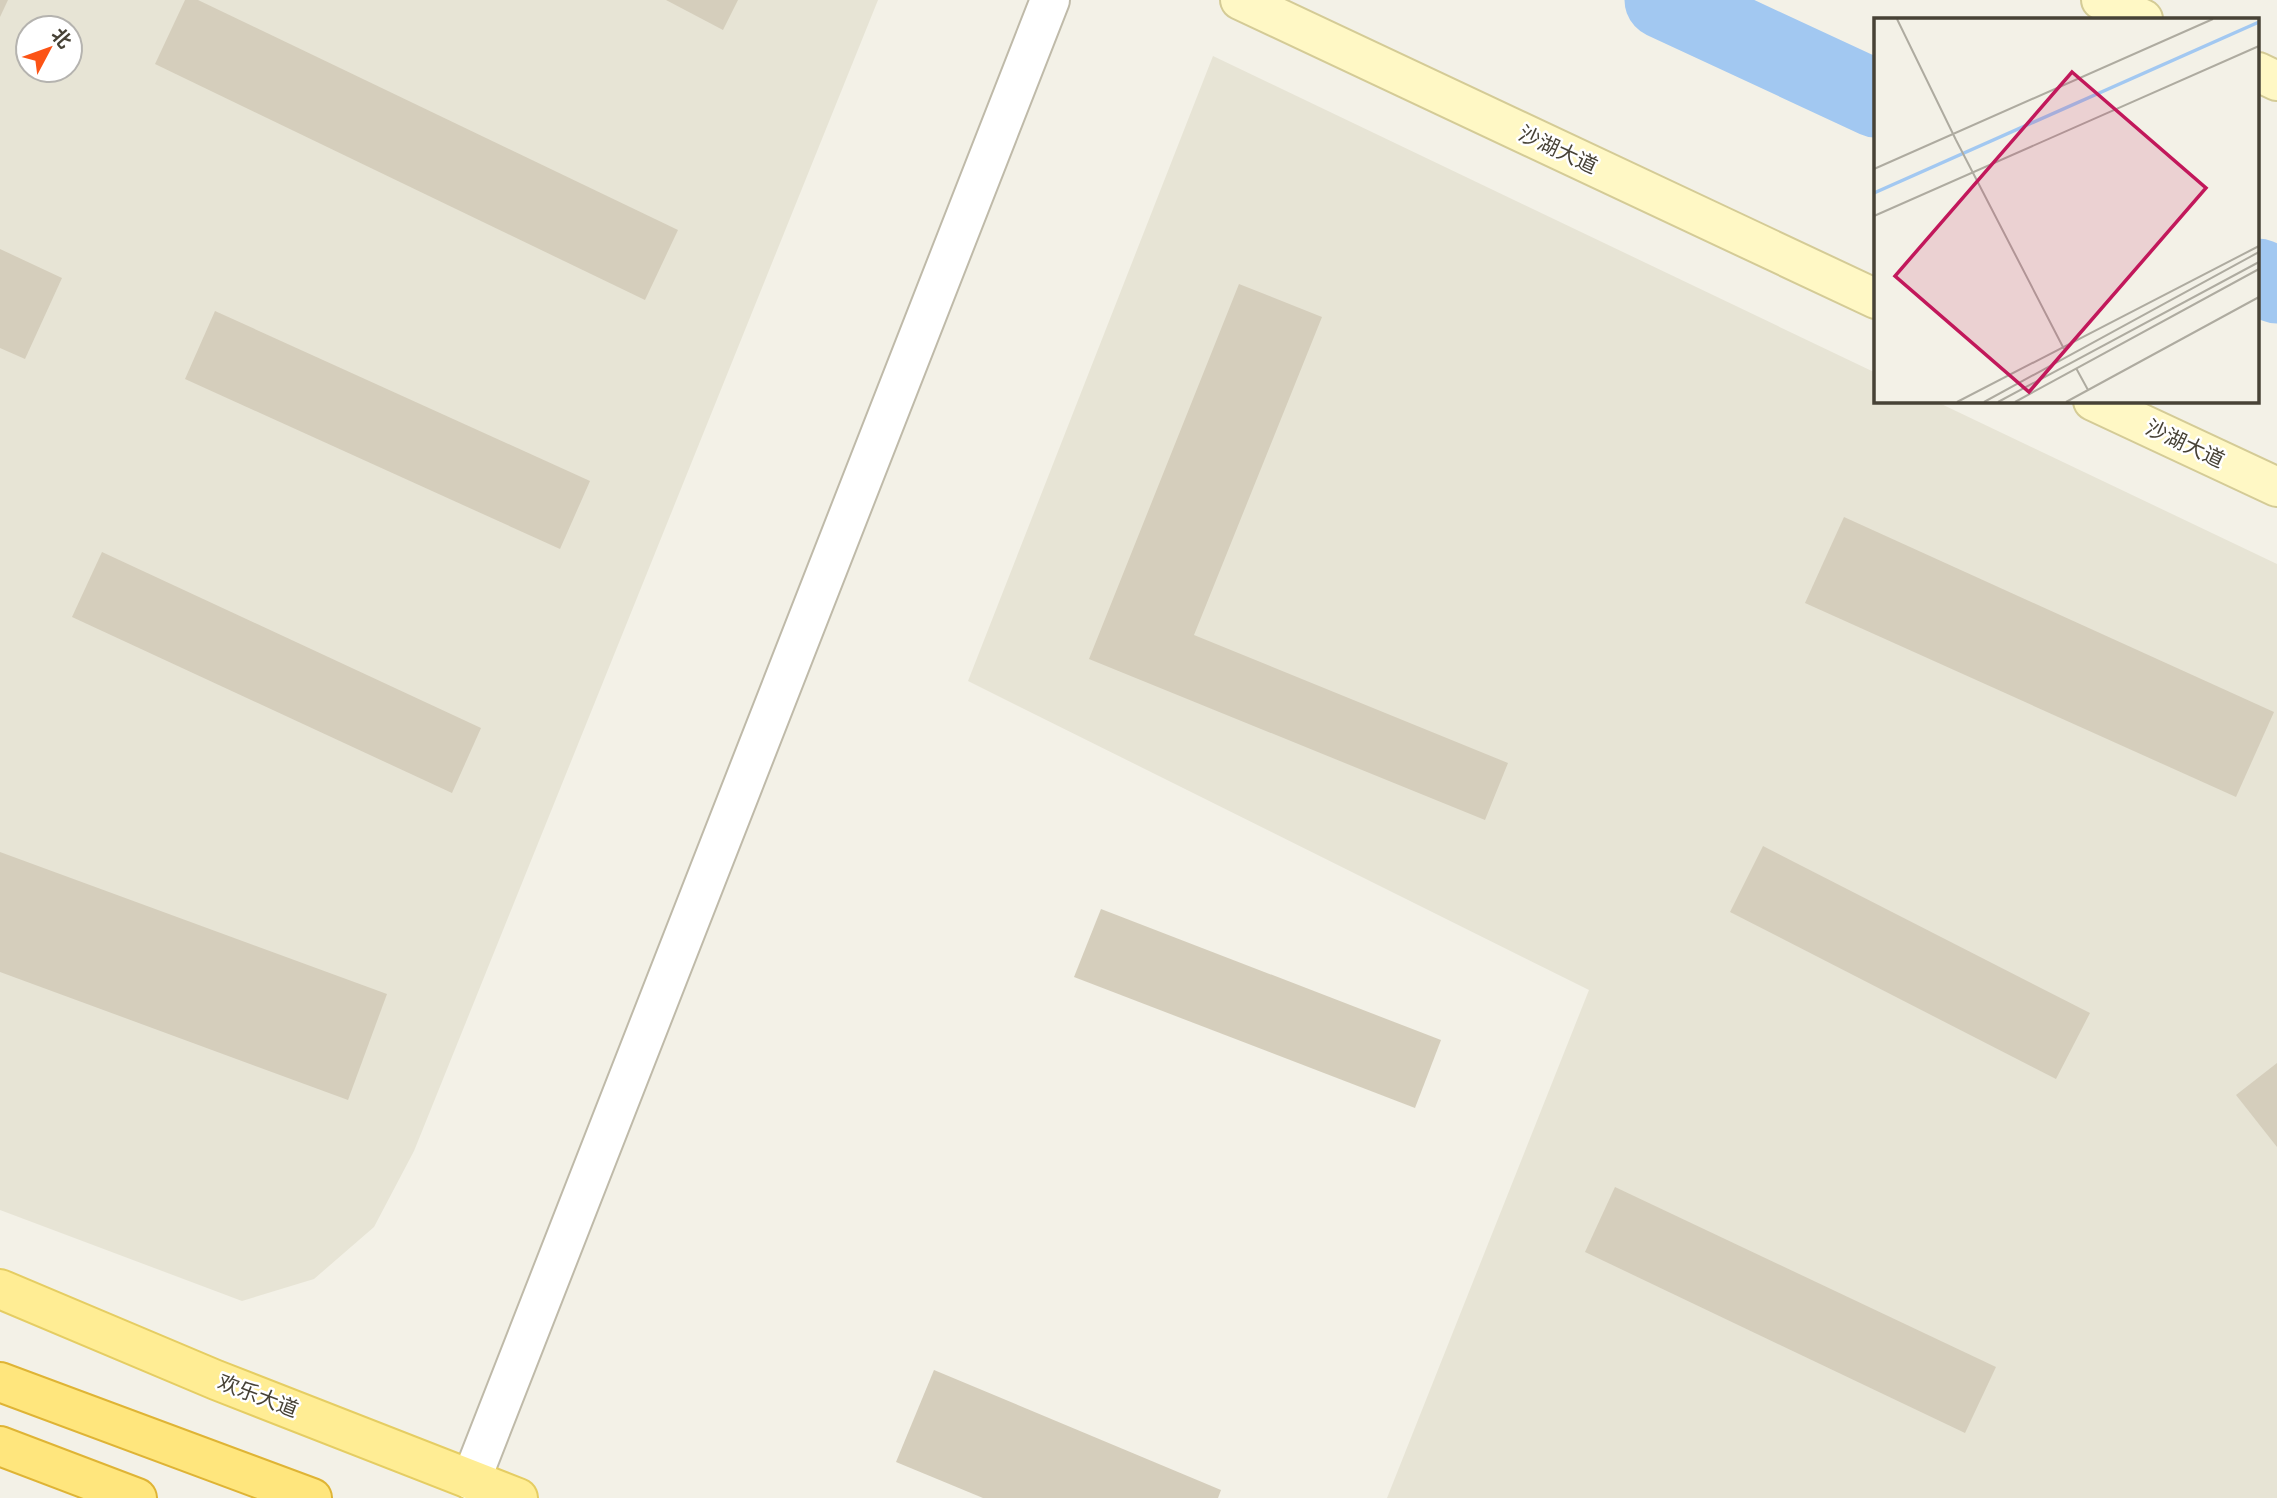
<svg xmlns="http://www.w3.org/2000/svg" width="2277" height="1498" font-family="'Alegreya Sans','Noto Sans SC',sans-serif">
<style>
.residential{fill:#e7e4d5;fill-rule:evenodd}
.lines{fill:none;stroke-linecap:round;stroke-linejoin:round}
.river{stroke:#a2c8f1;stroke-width:77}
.building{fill:#d5cebc}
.tertiary-casing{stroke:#bfbaa9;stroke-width:42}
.secondary-casing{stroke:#d4cb96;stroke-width:42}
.primary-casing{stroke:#e5cd63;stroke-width:42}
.trunk-casing{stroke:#dfb435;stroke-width:42}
.tertiary{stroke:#fff;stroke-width:38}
.secondary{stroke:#fff8c5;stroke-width:38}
.primary{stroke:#ffed94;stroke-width:38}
.trunk{stroke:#ffe67d;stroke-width:38}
.labels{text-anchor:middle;stroke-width:5;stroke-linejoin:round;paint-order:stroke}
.street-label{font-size:21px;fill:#474236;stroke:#fff}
.inset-river{fill:none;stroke:#a2c8f1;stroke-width:3.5}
.inset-road{fill:none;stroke:#aeaba0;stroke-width:2}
.view{fill:#c2185b;fill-opacity:0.15;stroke:#c2185b;stroke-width:3.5}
.inset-edge{fill:none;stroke:#474236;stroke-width:3.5}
</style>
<rect width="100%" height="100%" fill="#f3f1e7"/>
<!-- residential -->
<g class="residential">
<path d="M 0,0 L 878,0 L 414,1151 L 374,1227 L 314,1279 L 242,1301 L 0,1210 ZM 28,28 L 70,28 L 70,70 L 28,70 Z"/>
<polygon points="1213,56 1876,373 1876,401 1935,401 2277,564 2277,1498 1387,1498 1589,990 968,681"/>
</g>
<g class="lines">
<!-- river -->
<g class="river">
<polyline points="1663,0 1876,99"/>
<polyline points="2258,277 2277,285"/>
</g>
</g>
<!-- building -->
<g class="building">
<polygon points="0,0 8,0 0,17"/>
<polygon points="185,0 198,0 678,230 645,300 155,64"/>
<polygon points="666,0 738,0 723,30"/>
<polygon points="0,249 62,278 25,359 0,348"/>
<polygon points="1239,284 1322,317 1194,635 1508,763 1485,820 1089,659"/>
<polygon points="215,311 590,481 560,549 185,379"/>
<polygon points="1844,517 2274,712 2236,797 1805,603"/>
<polygon points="102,552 481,728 452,793 72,617"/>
<polygon points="1763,846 2090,1013 2056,1079 1730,912"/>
<polygon points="0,852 387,994 348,1100 0,972"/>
<polygon points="1101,909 1441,1040 1415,1108 1074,977"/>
<polygon points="2277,1063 2277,1147 2236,1095"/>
<polygon points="1615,1187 1996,1367 1965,1433 1585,1252"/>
<polygon points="934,1370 1221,1490 1218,1498 983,1498 896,1462"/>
</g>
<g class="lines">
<defs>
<polyline id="tertiary" points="471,1480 1050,0"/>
<g id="secondary">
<polyline points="1240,0 1876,299"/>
<polyline points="2101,0 2143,19"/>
<polyline points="2258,72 2277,81"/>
<polyline points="2093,401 2277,487"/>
</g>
<polyline id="primary" points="0,1289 216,1380 518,1498"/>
<g id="trunk">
<polyline points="0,1382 312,1498"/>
<polyline points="0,1446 137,1498"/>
</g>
</defs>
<!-- tertiary casing -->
<use href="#tertiary" class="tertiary-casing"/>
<!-- secondary casing -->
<use href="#secondary" class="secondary-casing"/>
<!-- primary casing -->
<use href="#primary" class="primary-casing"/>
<!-- trunk casing -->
<use href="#trunk" class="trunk-casing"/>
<!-- tertiary -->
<use href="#tertiary" class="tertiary"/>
<!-- secondary -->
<use href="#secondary" class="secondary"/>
<!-- primary -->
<use href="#primary" class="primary"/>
<!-- trunk -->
<use href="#trunk" class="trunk"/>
</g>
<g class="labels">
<!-- street labels -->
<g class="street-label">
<text transform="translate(1558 150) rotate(25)" y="7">沙湖大道</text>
<text transform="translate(2185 444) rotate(25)" y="7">沙湖大道</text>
<text transform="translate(258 1396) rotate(21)" y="7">欢乐大道</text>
</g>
</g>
<!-- overview -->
<g transform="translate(1874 18)">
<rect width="385" height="385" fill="#f3f1e7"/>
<path class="inset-river" d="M 0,175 L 385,4"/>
<path class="inset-road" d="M 23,1 L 82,122M 82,122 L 190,331M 0,151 L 339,1M 0,198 L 385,28M 202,350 L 214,372M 83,384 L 385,228M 110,384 L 385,234M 124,384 L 385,244M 141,384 L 385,251M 192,384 L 385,279"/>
<path class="view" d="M 198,54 L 332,170 L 155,374 L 21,258 Z"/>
<rect width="385" height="385" class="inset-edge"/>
</g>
<!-- north arrow -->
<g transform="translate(49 49) rotate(49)"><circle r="33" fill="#ffffff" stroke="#b5b3af" stroke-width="2"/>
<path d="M0-5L12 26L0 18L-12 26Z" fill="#fc5315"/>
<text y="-10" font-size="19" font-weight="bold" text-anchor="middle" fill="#474236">北</text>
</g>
</svg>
